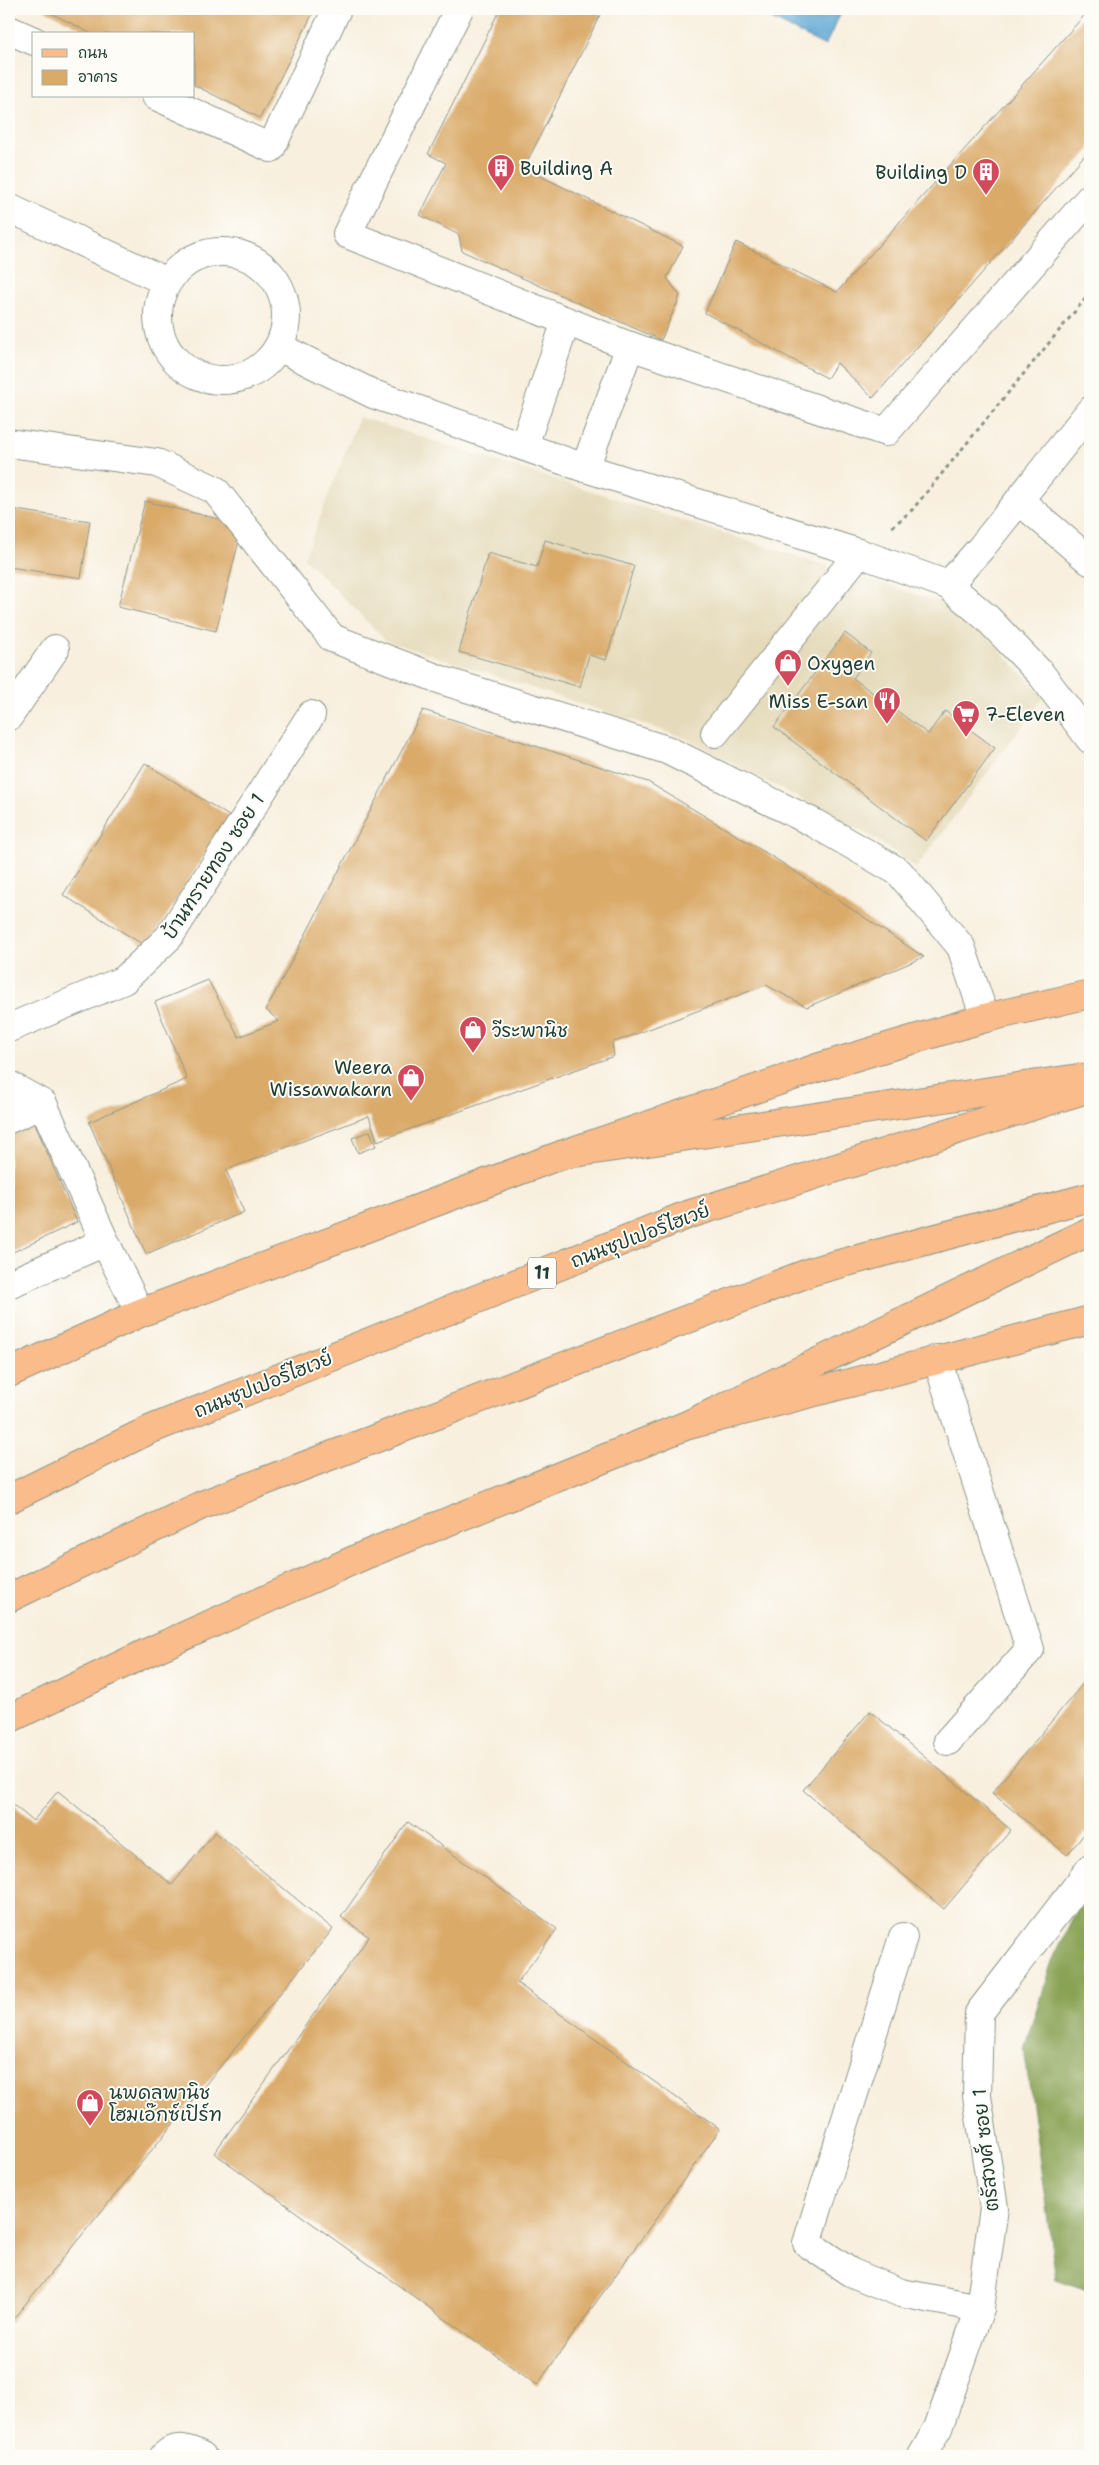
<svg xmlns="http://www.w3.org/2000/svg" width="1099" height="2465" font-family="'Shantell Sans','Playpen Sans Thai',sans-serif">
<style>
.built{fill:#e5daba}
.forest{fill:#89a355;stroke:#547044}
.water{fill:#5ba5d3;stroke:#3d7184}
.building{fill:#daaa69}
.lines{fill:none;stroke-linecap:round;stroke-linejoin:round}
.minor-casing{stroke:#8c9689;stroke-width:30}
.major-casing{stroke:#8c9689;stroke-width:30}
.highway-casing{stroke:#8c9689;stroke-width:30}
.path{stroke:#8c9689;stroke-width:3;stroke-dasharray:4 4;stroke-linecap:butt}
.minor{stroke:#fff;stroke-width:28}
.major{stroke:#f9bc8a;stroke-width:28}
.highway{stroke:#f9bc8a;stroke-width:28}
.labels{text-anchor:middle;stroke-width:4;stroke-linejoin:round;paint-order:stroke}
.shield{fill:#fdfcf7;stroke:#62766e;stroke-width:1}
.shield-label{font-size:18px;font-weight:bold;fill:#1f3d34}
.poi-label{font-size:19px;fill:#1f3d34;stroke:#fdfcf7;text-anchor:start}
.street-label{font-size:19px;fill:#1f3d34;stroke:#fdfcf7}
</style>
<rect width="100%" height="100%" fill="#fdfcf7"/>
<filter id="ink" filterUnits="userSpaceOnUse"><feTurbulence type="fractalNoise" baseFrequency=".02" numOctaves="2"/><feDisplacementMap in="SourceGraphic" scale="10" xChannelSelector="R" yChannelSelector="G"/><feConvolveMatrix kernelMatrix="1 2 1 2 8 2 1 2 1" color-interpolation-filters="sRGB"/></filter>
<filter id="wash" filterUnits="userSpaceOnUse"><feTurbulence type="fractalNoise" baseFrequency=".0096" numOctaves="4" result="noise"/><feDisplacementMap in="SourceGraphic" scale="20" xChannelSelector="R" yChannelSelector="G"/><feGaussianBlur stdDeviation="1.12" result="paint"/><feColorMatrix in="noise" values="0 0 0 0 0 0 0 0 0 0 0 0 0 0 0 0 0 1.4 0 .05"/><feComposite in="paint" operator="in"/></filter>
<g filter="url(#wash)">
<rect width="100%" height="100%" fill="#f8efde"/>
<!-- built -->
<polygon class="built" points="359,417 940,602 982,631 1044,697 916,868 876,839 685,738 385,640 304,558"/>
<!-- forest -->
<polygon class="forest" points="1090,1893 1090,2289 1087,2290 1056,2279 1024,2048 1052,1961 1078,1908"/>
<!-- water -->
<polygon class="water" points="764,9 843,9 825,46 762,14"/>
<g id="blocks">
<!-- building -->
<g class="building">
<polygon points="43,9 315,9 260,118 194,85 194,34 92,34"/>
<polygon points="500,9 603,9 524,168 683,246 667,278 680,296 661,340 462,251 459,235 420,215 446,163 428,154"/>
<polygon points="1090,9 1090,149 873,398 837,363 827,378 705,313 736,242 837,292"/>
<polygon points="145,501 243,525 216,631 118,607"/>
<polygon points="9,509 90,521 81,578 9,567"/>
<polygon points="545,540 634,566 606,660 589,655 580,687 459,652 488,553 537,567"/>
<polygon points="845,633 871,653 853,678 928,734 945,711 995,748 926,841 774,727"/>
<polygon points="423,710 648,782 776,859 924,957 807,1007 766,985 612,1043 614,1056 377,1141 369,1116 226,1170 244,1212 146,1254 89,1122 187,1079 155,1002 208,980 239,1037 279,1021 266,1010"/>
<polygon points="145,763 229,816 147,947 63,895"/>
<polygon points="32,1117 77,1222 9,1254 9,1128"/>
<polygon points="370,1131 376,1146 358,1153 352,1138"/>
<polygon points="1090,1675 1090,1827 1067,1855 992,1793"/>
<polygon points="870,1711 1011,1830 944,1909 803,1790"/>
<polygon points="58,1791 172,1885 215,1832 333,1929 9,2324 9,1806 11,1803 33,1821"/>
<polygon points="408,1822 557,1929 517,1983 720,2129 537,2385 214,2153 369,1937 341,1917"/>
</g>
</g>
</g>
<g filter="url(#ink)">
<use href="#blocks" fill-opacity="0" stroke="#8c9689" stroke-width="1"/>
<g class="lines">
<defs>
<g id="minor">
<polyline points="459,9 347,234 624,344 886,432 1090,198"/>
<polyline points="9,30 34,41"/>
<polyline points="156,96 271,148 337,9"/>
<polyline points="9,208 167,282"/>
<circle cx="222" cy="316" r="64"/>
<polyline points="279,347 373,394 585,468 859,553 948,585 987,618 1041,674 1090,739"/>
<polyline points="9,443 157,463 215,490 332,638 444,681 667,750 814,823 899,872 961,947 985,1018"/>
<polyline points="524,446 566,321"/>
<polyline points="585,468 630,346"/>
<polyline points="1020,501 1090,561"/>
<polyline points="948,585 981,548 1090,411"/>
<polyline points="9,716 55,649"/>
<polyline points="715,733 859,553"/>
<polyline points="9,1028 124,980 169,937 311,715"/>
<polyline points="9,1085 43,1104 105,1242 140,1313"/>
<polyline points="9,1119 43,1104"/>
<polyline points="9,1284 105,1242"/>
<polyline points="937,1359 1030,1649 948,1741"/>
<polyline points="903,1937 807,2243 850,2272 901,2293 980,2308"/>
<path d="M 164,2456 C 176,2444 189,2449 202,2456"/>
<polyline points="922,2456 938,2428 980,2308 994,2208 977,2096 979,2013 1090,1869"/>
</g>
<g id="major">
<polyline points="9,1373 140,1313 561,1155 817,1068 985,1018 1090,994"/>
<polyline points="9,1719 144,1654 365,1555 685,1426 1090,1320"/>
</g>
<g id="highway">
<polyline points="561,1155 1079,1078"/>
<polyline points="685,1426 1090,1231"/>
<polyline points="9,1499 149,1430 687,1215 1090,1088"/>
<polyline points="9,1598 202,1505 813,1271 1090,1197"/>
</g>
</defs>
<!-- minor casing -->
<use href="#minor" class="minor-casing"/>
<!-- major casing -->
<use href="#major" class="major-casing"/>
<!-- highway casing -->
<use href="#highway" class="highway-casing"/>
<!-- path -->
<polyline class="path" points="892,527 912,510 1090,293"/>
<!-- minor -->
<use href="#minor" class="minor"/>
<!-- major -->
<use href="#major" class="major"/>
<!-- highway -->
<use href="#highway" class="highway"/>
</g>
</g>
<!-- icons -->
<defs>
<symbol id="building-pin" viewBox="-11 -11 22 30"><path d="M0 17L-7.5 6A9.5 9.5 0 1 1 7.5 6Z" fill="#d1495b" stroke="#fdfcf7"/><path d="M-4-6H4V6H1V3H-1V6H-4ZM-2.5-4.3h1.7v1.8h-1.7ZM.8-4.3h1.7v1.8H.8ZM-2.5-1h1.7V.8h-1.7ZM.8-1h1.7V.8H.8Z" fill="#fff"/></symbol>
<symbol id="shop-pin" viewBox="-11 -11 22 30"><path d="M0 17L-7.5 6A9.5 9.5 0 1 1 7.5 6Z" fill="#d1495b" stroke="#fdfcf7"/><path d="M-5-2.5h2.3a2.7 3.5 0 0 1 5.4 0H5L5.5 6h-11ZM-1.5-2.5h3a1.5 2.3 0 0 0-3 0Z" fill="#fff"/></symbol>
<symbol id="restaurant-pin" viewBox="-11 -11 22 30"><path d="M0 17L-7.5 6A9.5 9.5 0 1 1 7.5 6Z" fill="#d1495b" stroke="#fdfcf7"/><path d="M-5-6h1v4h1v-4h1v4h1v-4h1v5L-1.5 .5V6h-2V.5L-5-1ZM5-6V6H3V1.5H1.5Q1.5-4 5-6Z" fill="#fff"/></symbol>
<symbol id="supermarket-pin" viewBox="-11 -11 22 30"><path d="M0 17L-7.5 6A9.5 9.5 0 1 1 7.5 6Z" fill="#d1495b" stroke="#fdfcf7"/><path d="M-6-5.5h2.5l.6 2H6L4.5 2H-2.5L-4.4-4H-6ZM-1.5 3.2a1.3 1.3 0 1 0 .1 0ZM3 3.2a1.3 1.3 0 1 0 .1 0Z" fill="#fff"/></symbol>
</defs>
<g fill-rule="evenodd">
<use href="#building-pin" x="485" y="152" width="32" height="43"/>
<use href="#building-pin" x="970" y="156" width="32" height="43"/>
<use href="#shop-pin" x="772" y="647" width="32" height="43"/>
<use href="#restaurant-pin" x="871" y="685" width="32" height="43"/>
<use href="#supermarket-pin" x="950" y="698" width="32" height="43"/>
<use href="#shop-pin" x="457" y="1014" width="32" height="43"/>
<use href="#shop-pin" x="395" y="1062" width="32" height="43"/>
<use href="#shop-pin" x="74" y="2087" width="32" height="43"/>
</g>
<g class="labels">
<!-- shield labels -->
<rect class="shield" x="528" y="1257.5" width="28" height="31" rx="4"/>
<g class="shield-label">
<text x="542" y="1279">11</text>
</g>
<!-- poi labels -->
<g class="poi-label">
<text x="520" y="175">Building A</text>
<text x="967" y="179" text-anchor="end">Building D</text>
<text x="807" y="670">Oxygen</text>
<text x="868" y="708" text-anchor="end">Miss E-san</text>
<text x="985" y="721">7-Eleven</text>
<text x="492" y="1037">วีระพานิช</text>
<text x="392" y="1074" text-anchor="end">Weera<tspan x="392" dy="22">Wissawakarn</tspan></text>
<text x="109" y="2099">นพดลพานิช<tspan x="109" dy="22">โฮมเอ๊กซ์เปิร์ท</tspan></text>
</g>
<!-- street labels -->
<g class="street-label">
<text transform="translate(213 866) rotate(-57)" y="7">บ้านทรายทอง ซอย 1</text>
<text transform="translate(640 1235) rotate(-21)" y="7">ถนนซุปเปอร์ไฮเวย์</text>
<text transform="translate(263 1384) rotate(-22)" y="7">ถนนซุปเปอร์ไฮเวย์</text>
<text transform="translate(985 2150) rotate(-96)" y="7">ตรัสวงศ์ ซอย 1</text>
</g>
</g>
<!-- margin -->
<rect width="1099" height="2465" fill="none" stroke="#fdfcf7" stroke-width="30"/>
<!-- legend -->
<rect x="32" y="32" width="162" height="65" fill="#fdfcf7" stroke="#a4b0a9"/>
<rect x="42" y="49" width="25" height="8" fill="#f9bc8a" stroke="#a4b0a9"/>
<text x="78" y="58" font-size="15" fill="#1f3d34">ถนน</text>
<rect x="42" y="70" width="25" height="15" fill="#daaa69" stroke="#a4b0a9"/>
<text x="78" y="82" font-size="15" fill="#1f3d34">อาคาร</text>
</svg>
